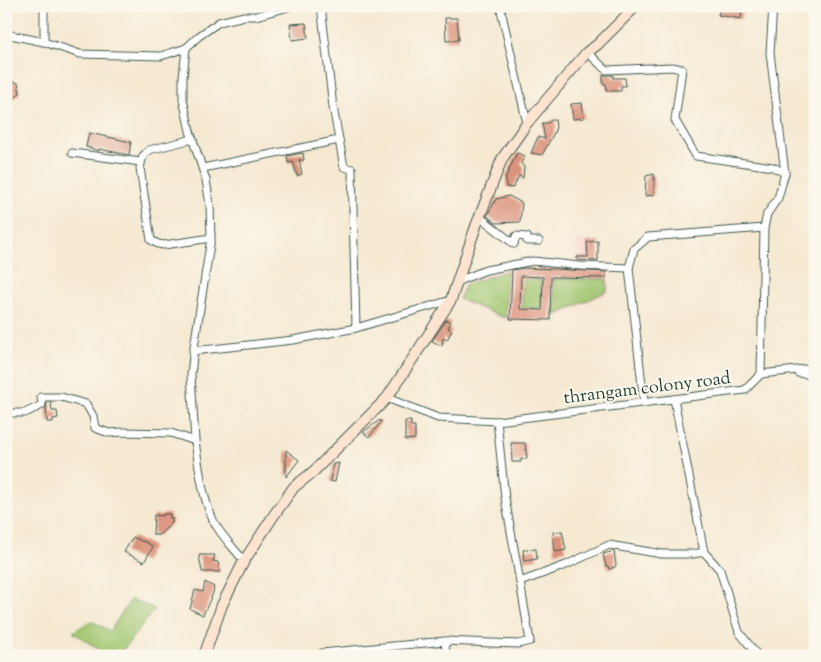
<svg xmlns="http://www.w3.org/2000/svg" width="821" height="662" font-family="'Sorts Mill Goudy',serif">
<style>
.built{fill:#f7d1c9}
.green{fill:#a3c772;stroke:#618253}
.building{fill:#db927c;fill-rule:evenodd}
.lines{fill:none;stroke-linecap:round;stroke-linejoin:round}
.street-casing{stroke:#3f574c;stroke-width:9}
.secondary-casing{stroke:#3f574c;stroke-width:12}
.street{stroke:#fff;stroke-width:7}
.secondary{stroke:#fde4d1;stroke-width:10}
.labels{text-anchor:middle;stroke-width:4;stroke-linejoin:round;paint-order:stroke}
.street-label{font-size:18px;fill:#1f3d34;stroke:#fbf7ec}
</style>
<rect width="100%" height="100%" fill="#fbf7ec"/>
<filter id="ink" filterUnits="userSpaceOnUse"><feTurbulence type="fractalNoise" baseFrequency=".02" numOctaves="2"/><feDisplacementMap in="SourceGraphic" scale="10" xChannelSelector="R" yChannelSelector="G"/><feConvolveMatrix kernelMatrix="1 2 1 2 8 2 1 2 1" color-interpolation-filters="sRGB"/></filter>
<filter id="wash" filterUnits="userSpaceOnUse"><feTurbulence type="fractalNoise" baseFrequency=".0096" numOctaves="4" result="noise"/><feDisplacementMap in="SourceGraphic" scale="20" xChannelSelector="R" yChannelSelector="G"/><feGaussianBlur stdDeviation="1.12" result="paint"/><feColorMatrix in="noise" values="0 0 0 0 0 0 0 0 0 0 0 0 0 0 0 0 0 1.4 0 .05"/><feComposite in="paint" operator="in"/></filter>
<g filter="url(#wash)">
<rect width="100%" height="100%" fill="#f5e9d2"/>
<!-- built -->
<g class="built">
<rect x="576" y="241" width="24" height="23"/>
<polygon points="508,267 609,268 609,292 554,318 551,322 508,321 457,300 464,282"/>
</g>
<!-- green -->
<g class="green">
<polygon points="507,271 505,318 459,299 466,284"/>
<polygon points="523,279 541,280 541,308 522,308"/>
<polygon points="554,279 607,279 607,291 554,316"/>
<polygon points="131,599 155,609 118,656 108,656 73,632 91,621 110,631"/>
</g>
<g id="blocks">
<!-- building -->
<g class="building">
<polygon points="721,7 742,11 741,19 718,15"/>
<polygon points="445,18 457,18 459,40 446,41"/>
<polygon points="306,23 308,38 292,40 290,24"/>
<polygon points="603,75 613,75 613,78 625,78 626,86 621,86 621,91 607,91 606,84 603,84"/>
<polygon points="6,79 18,83 20,93 6,105"/>
<polygon points="582,103 584,118 573,119 571,104"/>
<polygon points="551,120 555,120 556,127 554,133 542,155 531,153 538,137 545,139 542,123 548,123"/>
<polygon points="89,133 131,142 129,155 99,149 99,151 86,147"/>
<polygon points="303,153 304,160 299,160 302,174 297,176 293,162 288,163 287,156"/>
<polygon points="517,153 525,156 521,163 524,167 523,178 519,176 513,188 506,187 506,176"/>
<polygon points="654,174 654,195 645,196 646,176"/>
<polygon points="509,196 522,203 520,222 496,223 487,216 496,199"/>
<polygon points="598,241 598,261 577,260 577,257 588,257 587,242"/>
<path d="M 524,268 L 554,269 L 606,272 L 606,278 L 551,277 L 550,320 L 510,319 L 512,270 ZM 521,276 L 543,277 L 542,310 L 520,309 Z"/>
<polygon points="446,320 451,322 448,328 452,330 447,340 443,338 442,346 432,341"/>
<polygon points="47,402 51,402 52,411 57,411 58,418 53,419 53,422 47,422 46,408"/>
<polygon points="380,420 381,422 369,437 363,432"/>
<polygon points="405,421 411,421 411,426 415,426 415,439 405,440"/>
<polygon points="511,443 525,443 527,459 521,459 521,462 512,462"/>
<polygon points="286,450 299,460 286,477"/>
<polygon points="339,463 335,482 330,481 333,464"/>
<polygon points="163,514 170,514 170,518 172,518 172,523 159,535 153,535 154,515 163,516"/>
<polygon points="562,531 566,550 555,552 553,532"/>
<polygon points="133,537 143,542 144,541 153,547 144,562 124,552"/>
<polygon points="536,549 537,559 524,561 523,550"/>
<polygon points="614,551 616,565 615,567 609,569 608,566 606,566 603,554"/>
<polygon points="199,555 215,555 213,561 218,562 220,572 202,572"/>
<polygon points="205,582 214,587 213,593 203,615 190,609 195,590 203,592"/>
</g>
</g>
</g>
<g filter="url(#ink)">
<use href="#blocks" fill-opacity="0" stroke="#3f574c" stroke-width="1"/>
<g class="lines">
<defs>
<g id="street">
<polyline points="44,6 44,42"/>
<polyline points="321,6 333,107 344,167 352,169 356,328 451,300"/>
<polyline points="500,6 527,123"/>
<polyline points="6,34 44,42 80,54 161,56 186,48 199,36 219,22 244,16 256,16 292,6"/>
<polyline points="186,48 183,77 183,99 190,131 206,180 210,205 211,238 194,347 191,375 195,441"/>
<polyline points="587,52 606,70 672,67 682,69 675,120 696,156 773,167 785,173"/>
<polyline points="193,139 149,150 143,156 140,168 151,240 158,244 164,245 211,238"/>
<polyline points="72,153 141,162"/>
<polyline points="203,168 339,140"/>
<polyline points="480,217 514,244 516,236 527,237 527,241 539,241"/>
<polyline points="458,281 486,270 533,261 580,266 629,268"/>
<polyline points="193,351 293,340 356,328"/>
<polyline points="798,373 815,375"/>
<polyline points="761,374 815,368"/>
<polyline points="387,398 438,418 497,421 745,390 761,374 764,228 767,214 778,198 785,173 770,53 773,6"/>
<polyline points="674,399 704,552"/>
<polyline points="644,403 629,268 634,249 648,237 764,228"/>
<path d="M 6,413 L 25,413 L 42,405 L 41,397 L 61,397 L 86,404 L 93,416 L 95,428 L 109,433 L 123,432 L 171,433 L 195,441 C 199,467 202,496 213,520 C 220,535 234,548 244,561"/>
<polyline points="520,582 566,565 609,545 662,554 693,554 704,552 720,570 739,632 758,656"/>
<polyline points="445,641 446,656"/>
<polyline points="320,656 322,653 445,641 518,644 530,641 520,582 505,498 497,421"/>
</g>
<polyline id="secondary" points="204,656 222,605 244,561 274,515 294,487 313,472 387,398 451,300 476,226 502,159 527,123 587,52 597,45 636,6"/>
</defs>
<!-- street casing -->
<use href="#street" class="street-casing"/>
<!-- secondary casing -->
<use href="#secondary" class="secondary-casing"/>
<!-- street -->
<use href="#street" class="street"/>
<!-- secondary -->
<use href="#secondary" class="secondary"/>
</g>
</g>
<g class="labels">
<!-- street labels -->
<g class="street-label">
<text transform="translate(647 387) rotate(-7)" y="6">thrangam colony road</text>
</g>
</g>
<!-- margin -->
<rect width="821" height="662" fill="none" stroke="#fbf7ec" stroke-width="25"/>
</svg>
